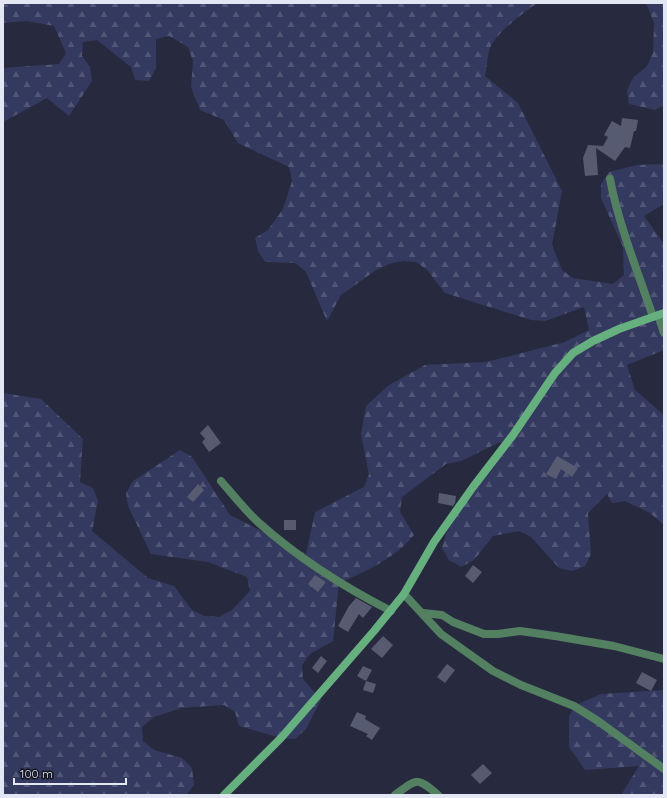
<svg xmlns="http://www.w3.org/2000/svg" width="667" height="798" font-family="Quicksand,sans-serif">
<style>
.forest{fill:url(#forest-firs)}
.building{fill:#575b72}
.lines{fill:none;stroke-linecap:round;stroke-linejoin:round}
.street{stroke:#538061;stroke-width:8}
.secondary{stroke:#66af7e;stroke-width:8}
</style>
<defs>
<pattern id="forest-firs" width="22" height="20" patternUnits="userSpaceOnUse"><rect width="22" height="20" fill="#34395f"/><path d="M5 1l3.5 6h-7zM16 11l3.5 6h-7z" fill="#515676"/></pattern>
</defs>
<rect width="100%" height="100%" fill="#272a3e"/>
<!-- forest -->
<g class="forest">
<path d="M 3,3 L 538,3 C 524,12 496,33 490,48 C 487,57 487,68 485,76 L 518,103 L 562,191 L 552,245 L 562,270 L 573,278 L 613,284 L 624,275 L 623,247 L 601,198 L 601,184 L 609,172 L 637,165 L 664,164 L 664,204 L 644,216 L 664,244 L 664,350 L 627,365 L 635,390 L 664,415 L 664,525 L 650,513 L 625,501 L 612,503 L 607,494 L 588,513 L 591,554 L 585,566 L 572,571 L 559,568 L 531,537 L 520,531 L 493,536 L 474,560 L 461,567 L 449,560 L 442,548 L 446,534 L 473,487 L 484,480 L 509,447 L 500,442 L 461,461 L 446,464 L 402,497 L 400,512 L 414,535 C 394,559 367,571 339,583 L 333,641 L 310,654 L 302,665 L 303,679 L 321,700 L 306,729 L 295,739 L 281,738 L 239,726 L 235,712 L 224,705 L 181,708 L 154,717 L 142,727 L 143,741 L 154,750 L 182,758 L 192,768 L 194,785 L 186,795 L 3,795 L 3,393 L 41,399 L 83,439 L 80,482 L 93,488 L 98,501 L 92,531 L 148,578 L 174,586 L 192,610 L 204,616 L 219,617 L 232,610 L 250,591 L 247,577 L 208,562 L 151,554 L 128,506 L 126,493 L 133,481 L 180,450 L 192,457 L 230,515 L 306,554 L 315,512 L 364,487 L 369,474 L 361,434 L 366,406 L 389,385 L 425,365 L 486,362 L 565,342 L 589,330 L 584,307 L 545,321 L 531,320 L 445,293 L 427,270 L 416,262 L 403,261 L 389,264 L 376,270 L 341,295 L 327,321 L 306,272 L 295,263 L 265,262 L 258,251 L 255,238 L 268,230 L 283,209 L 292,181 L 289,167 L 238,143 L 224,120 L 200,110 L 191,87 L 193,61 L 188,47 L 169,36 L 156,39 L 156,68 L 149,81 L 135,80 L 131,67 L 97,40 L 83,42 L 82,56 L 90,67 L 92,81 L 69,116 L 47,98 L 3,122 L 3,68 L 59,64 L 66,53 L 54,26 L 27,21 L 3,23 Z"/>
<polygon points="646,3 664,3 664,105 655,110 629,104 627,90 633,78 647,66 653,53 654,23"/>
<polygon points="664,690 664,795 621,795 639,766 585,770 569,747 569,717 574,706 601,694"/>
</g>
<!-- building -->
<g class="building">
<polygon points="622,118 638,120 636,131 634,131 630,148 625,147 615,161 596,148 598,175 585,176 583,158 588,145 603,146 608,137 604,135 612,121 621,126"/>
<polygon points="208,425 221,443 209,452 202,442 205,439 200,433"/>
<polygon points="557,456 578,468 572,477 561,469 556,479 546,474"/>
<polygon points="198,484 204,490 193,502 187,497"/>
<polygon points="439,493 456,496 455,503 453,506 438,503"/>
<rect x="284" y="520" width="12" height="10"/>
<polygon points="473,565 482,572 473,583 465,576"/>
<polygon points="315,575 326,582 318,592 308,584"/>
<polygon points="356,598 372,607 363,618 359,614 348,632 338,626 349,606"/>
<polygon points="383,636 393,645 382,658 371,649"/>
<polygon points="321,656 327,661 318,673 312,668"/>
<polygon points="447,664 455,670 445,683 437,677"/>
<polygon points="363,666 372,670 366,681 357,676"/>
<polygon points="642,672 657,680 651,691 636,683"/>
<polygon points="366,681 376,684 373,693 363,690"/>
<polygon points="357,712 366,716 365,719 380,728 372,740 366,736 368,734 350,726"/>
<polygon points="483,764 492,773 480,784 471,775"/>
</g>
<g class="lines">
<!-- street -->
<g class="street">
<path d="M 610,179 C 619,226 638,272 653,317"/>
<polyline points="658,315 664,333"/>
<path d="M 221,481 C 233,495 245,510 258,522 C 298,558 344,587 391,611"/>
<polyline points="404,594 441,634 493,671 521,685 574,706 598,721 664,769"/>
<polyline points="423,613 442,615 453,622 484,634 498,634 520,631 555,636 614,646 664,659"/>
<path d="M 395,795 C 417,779 416,776 438,795"/>
</g>
<!-- secondary -->
<polyline class="secondary" points="224,795 281,738 374,631 404,594 434,542 473,487 513,435 555,373 573,353 593,341 619,329 664,313"/>
</g>
<!-- border -->
<rect width="667" height="798" fill="none" stroke="#e3e6f3" stroke-width="8"/>
<!-- scale -->
<path d="M14 778v6h112v-6" fill="none" stroke="#e3e6f3" stroke-width="2"/>
<text x="20" y="778" font-size="12" fill="#e3e6f3" stroke="#12131c" stroke-width="3" paint-order="stroke">100 m</text>
</svg>
